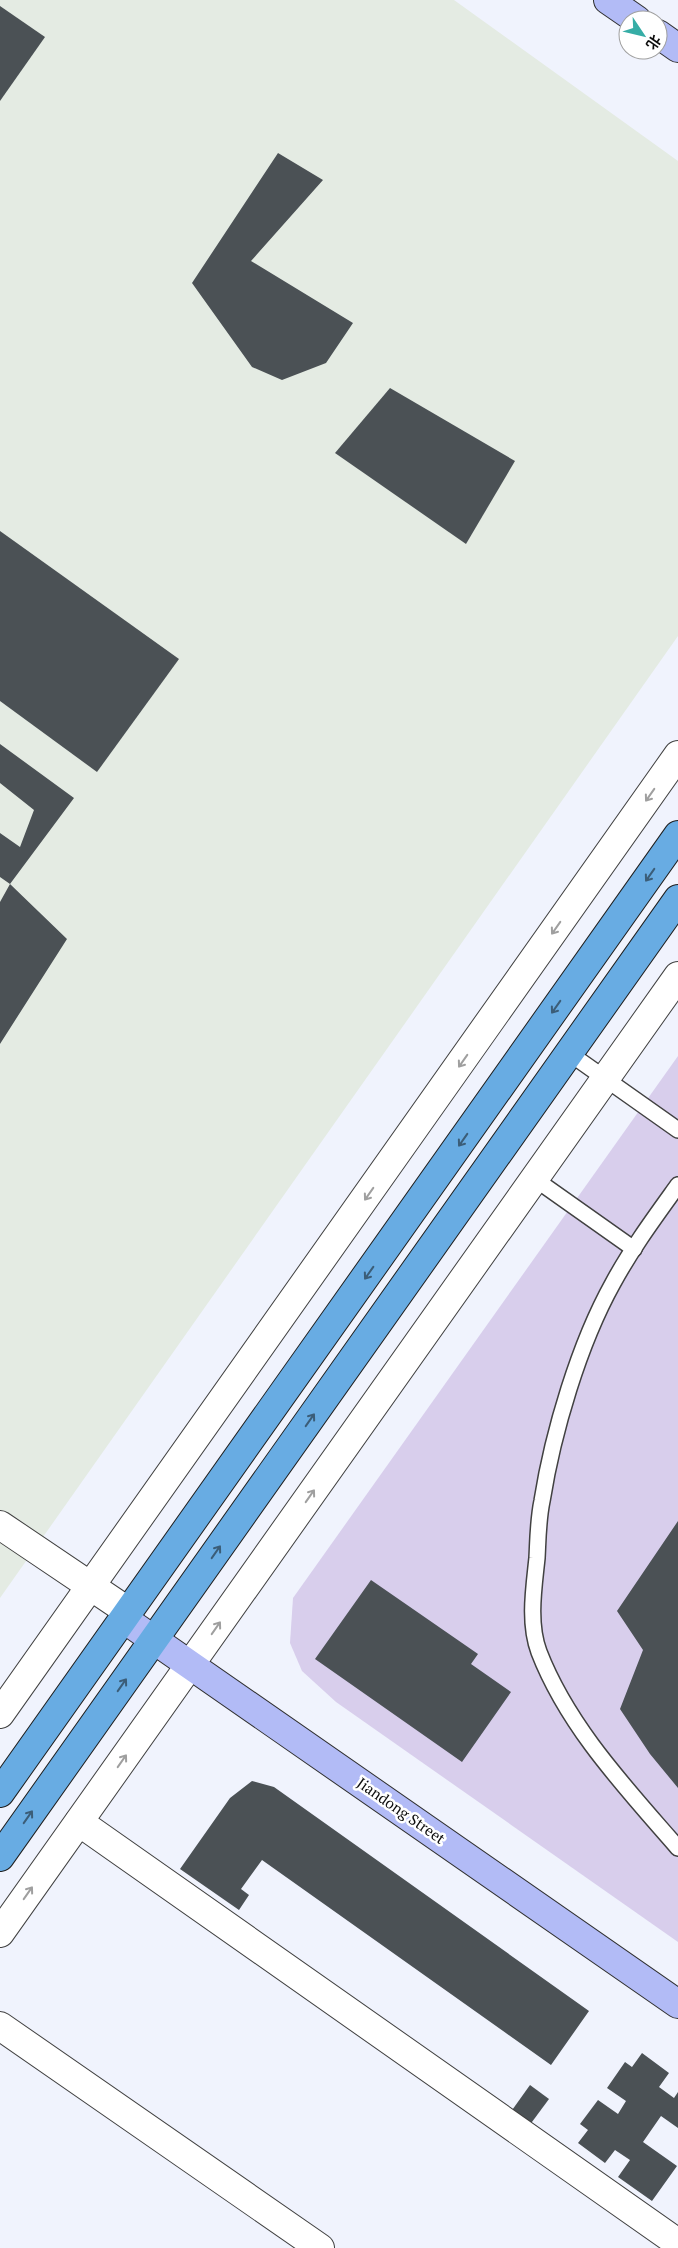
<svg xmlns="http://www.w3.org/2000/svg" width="678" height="2248" font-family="'PT Serif','Noto Sans SC',serif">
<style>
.industrial{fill:#e4ebe3}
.pitch{fill:#d8ceec}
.building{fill:#4b5155}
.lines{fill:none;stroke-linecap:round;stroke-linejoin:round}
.lane-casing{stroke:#414141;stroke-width:18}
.street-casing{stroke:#414141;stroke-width:30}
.secondary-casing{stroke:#303030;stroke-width:30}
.highway-casing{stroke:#1f1f1f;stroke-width:30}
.lane{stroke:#fff;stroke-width:15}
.street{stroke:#fff;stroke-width:28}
.secondary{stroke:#b2bbf6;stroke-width:28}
.highway{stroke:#68ace3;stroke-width:28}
.oneway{stroke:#9f9f9f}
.oneway2{stroke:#3b5d78}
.labels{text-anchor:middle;stroke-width:5;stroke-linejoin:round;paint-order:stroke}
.street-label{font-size:15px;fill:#0e0e0e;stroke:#fff}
</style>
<rect width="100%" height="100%" fill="#f0f3fd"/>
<!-- industrial -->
<polygon class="industrial" points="0,0 454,0 678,161 678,636 0,1598"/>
<!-- pitch -->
<polygon class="pitch" points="678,1056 678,1942 336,1702 302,1671 290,1643 293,1598"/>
<!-- building -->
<g class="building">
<polygon points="0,6 45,37 0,101"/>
<polygon points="278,153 323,180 251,261 353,323 326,363 282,380 252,367 192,283"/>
<polygon points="390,388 515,461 466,544 335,453"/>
<polygon points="0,531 179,659 97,772 0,701"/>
<polygon points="0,744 74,798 10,884 67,939 0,1044 0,902 10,884 0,877 0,833 20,847 34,810 0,783"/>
<polygon points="678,1521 678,1788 650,1754 620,1709 643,1650 617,1611"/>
<polygon points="371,1580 478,1654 471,1664 511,1692 462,1762 315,1659"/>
<polygon points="252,1781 274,1787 589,2011 551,2065 262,1860 241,1889 249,1895 239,1910 180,1869 230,1798"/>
<polygon points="642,2053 669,2073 659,2087 674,2098 678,2092 678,2128 661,2116 643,2142 677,2166 652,2201 618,2177 630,2160 615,2150 605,2163 578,2143 588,2130 580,2124 598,2100 618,2114 626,2101 607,2088 625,2062 632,2067"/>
<polygon points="530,2085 549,2099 529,2126 510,2113"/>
</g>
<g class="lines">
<defs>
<g id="lane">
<polyline points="569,1053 678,1130"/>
<polyline points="535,1179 634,1249"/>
<path d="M 678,1185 C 655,1217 632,1248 613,1283 C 579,1344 553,1432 542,1501 C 538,1520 538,1539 537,1558 C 534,1587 528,1623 539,1652 C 568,1727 626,1788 678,1848"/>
</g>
<g id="street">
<polyline points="0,1525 129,1612"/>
<polyline points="0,1714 678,755"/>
<polyline points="79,1822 678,2243"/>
<polyline points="0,1933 678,976"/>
<polyline points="0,2026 320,2248"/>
</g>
<g id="secondary">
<polyline points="608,0 637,20"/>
<polyline points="658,34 678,48"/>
<polyline points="124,1619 678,2004"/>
</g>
<g id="highway">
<polyline points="0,1793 678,835"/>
<polyline points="0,1857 678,899"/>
</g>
</defs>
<!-- lane casing -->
<use href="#lane" class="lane-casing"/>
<!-- street casing -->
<use href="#street" class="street-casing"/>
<!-- secondary casing -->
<use href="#secondary" class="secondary-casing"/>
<!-- highway casing -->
<use href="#highway" class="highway-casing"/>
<!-- lane -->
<use href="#lane" class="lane"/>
<!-- street -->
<use href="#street" class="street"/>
<!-- secondary -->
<use href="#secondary" class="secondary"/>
<!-- highway -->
<use href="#highway" class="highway"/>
</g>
<!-- one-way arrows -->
<defs><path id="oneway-shaft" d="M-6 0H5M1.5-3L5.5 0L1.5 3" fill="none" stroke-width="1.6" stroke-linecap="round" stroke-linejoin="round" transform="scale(1.25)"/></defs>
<g class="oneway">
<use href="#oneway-shaft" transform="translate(650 795) rotate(125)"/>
<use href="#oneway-shaft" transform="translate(556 928) rotate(125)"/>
<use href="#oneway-shaft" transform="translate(463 1061) rotate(125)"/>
<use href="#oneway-shaft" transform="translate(369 1194) rotate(125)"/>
<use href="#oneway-shaft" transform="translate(310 1496) rotate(-55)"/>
<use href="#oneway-shaft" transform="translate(216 1628) rotate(-55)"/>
<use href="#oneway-shaft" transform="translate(122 1761) rotate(-55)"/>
<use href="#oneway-shaft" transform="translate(28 1893) rotate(-55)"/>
</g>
<g class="oneway2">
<use href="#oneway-shaft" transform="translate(650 875) rotate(125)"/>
<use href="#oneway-shaft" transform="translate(556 1007) rotate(125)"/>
<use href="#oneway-shaft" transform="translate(463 1140) rotate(125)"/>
<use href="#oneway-shaft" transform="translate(369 1273) rotate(125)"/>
<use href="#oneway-shaft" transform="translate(310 1420) rotate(-55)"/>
<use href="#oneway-shaft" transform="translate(216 1552) rotate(-55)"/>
<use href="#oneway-shaft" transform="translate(122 1685) rotate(-55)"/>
<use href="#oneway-shaft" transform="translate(28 1817) rotate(-55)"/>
</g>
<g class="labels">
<!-- street labels -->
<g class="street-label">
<text transform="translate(401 1811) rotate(35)" y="5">Jiandong Street</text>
</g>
</g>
<!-- north arrow -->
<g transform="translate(643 35) rotate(125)"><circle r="24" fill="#ffffff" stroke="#9f9f9f"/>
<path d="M0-4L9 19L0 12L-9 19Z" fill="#36ada6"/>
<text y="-8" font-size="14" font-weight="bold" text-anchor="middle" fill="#0e0e0e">北</text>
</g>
</svg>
